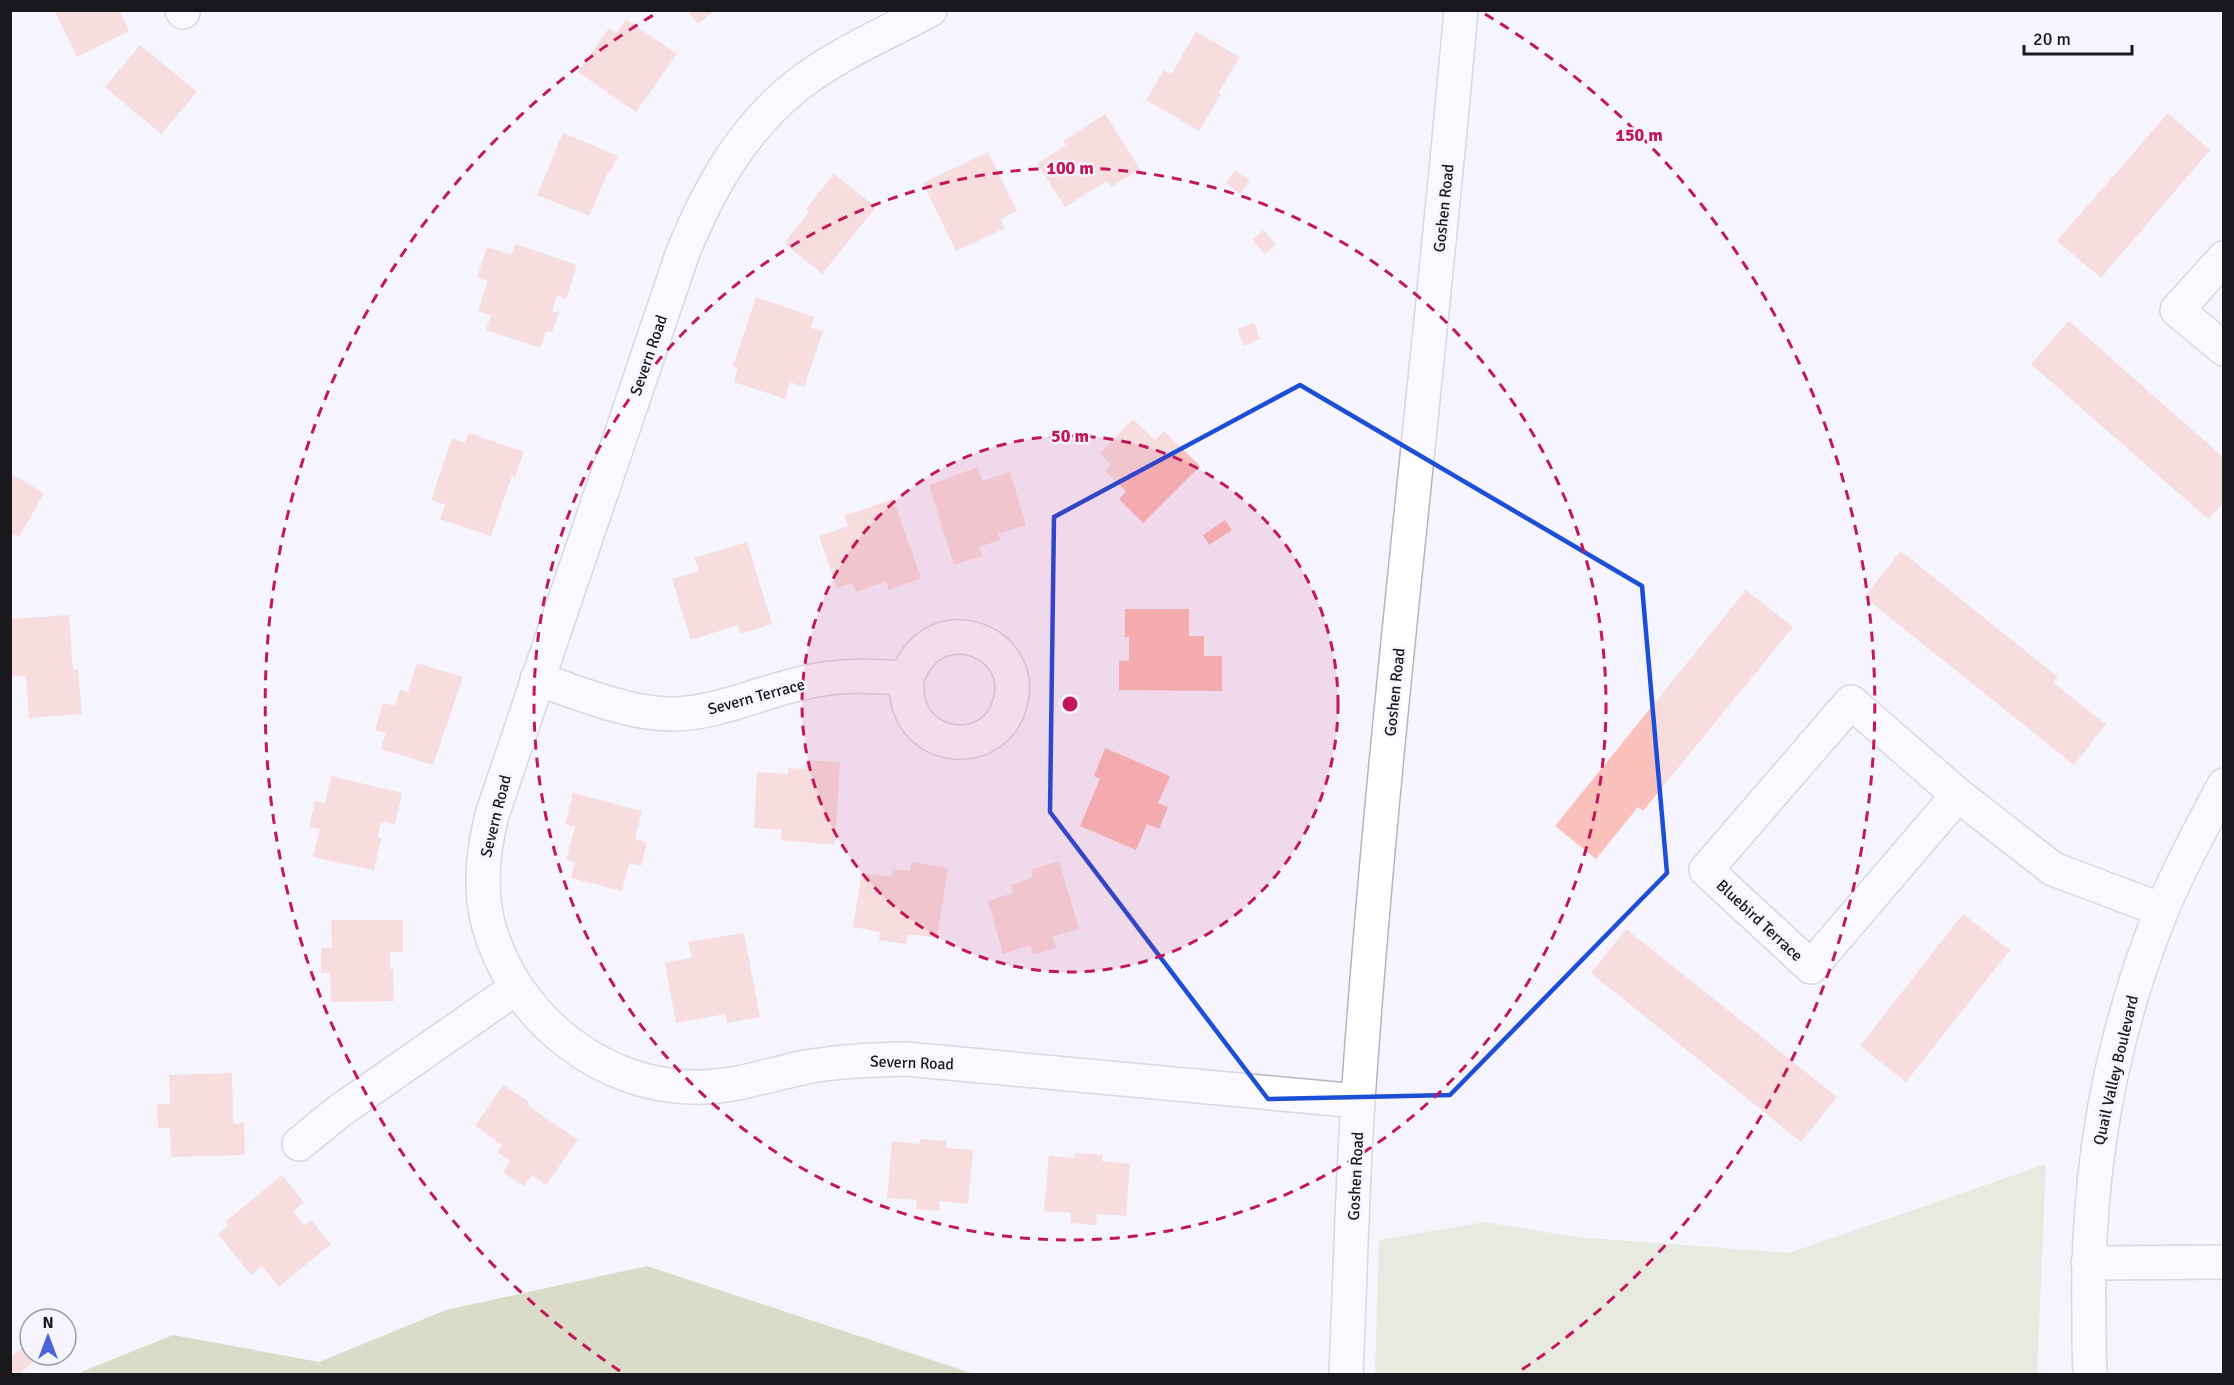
<svg xmlns="http://www.w3.org/2000/svg" width="2234" height="1385" font-family="Signika,sans-serif">
<style>
.green{fill:#d9ddba}
.forest{fill:#b9bd8b}
.building{fill:#fac0bb}
.lines{fill:none;stroke-linecap:round;stroke-linejoin:round}
.minor-casing{stroke:#b7b3c3;stroke-width:36}
.minor{stroke:#fff;stroke-width:33}
.marked{fill:none;stroke:#1d4ed8;stroke-width:4.5;stroke-linejoin:round}
.ring{fill:none;stroke:#c2185b;stroke-width:3;stroke-dasharray:10 8}
.labels{text-anchor:middle;stroke-width:5;stroke-linejoin:round;paint-order:stroke}
.street-label{font-size:16px;fill:#19181d;stroke:#f6f4fe}
.centre{fill:#c2185b;stroke:#f6f4fe;stroke-width:3}
.ring-label{font-size:18px;text-anchor:middle;font-weight:bold;fill:#c2185b;stroke:#f6f4fe;stroke-width:5;stroke-linejoin:round;paint-order:stroke}
</style>
<rect width="100%" height="100%" fill="#f6f4fe"/>
<!-- green -->
<polygon class="green" points="2046,1164 2037,1374 1375,1374 1379,1240 1485,1222 1576,1237 1789,1253"/>
<!-- forest -->
<polygon class="forest" points="647,1266 974,1374 83,1374 81,1372 173,1335 319,1362 446,1310"/>
<!-- building -->
<g class="building">
<polygon points="54,10 119,10 129,31 77,57"/>
<polygon points="687,10 715,10 698,24"/>
<polygon points="626,19 677,54 636,112 578,72 609,28 617,33"/>
<polygon points="1196,32 1240,57 1218,93 1221,94 1199,131 1146,100 1164,70 1171,75"/>
<polygon points="140,45 197,92 161,134 105,87"/>
<polygon points="2168,113 2210,150 2101,278 2057,241"/>
<polygon points="1105,114 1140,169 1111,187 1107,181 1065,207 1037,164 1066,145 1063,141"/>
<polygon points="563,133 618,156 610,173 608,172 589,216 537,195"/>
<polygon points="988,152 1017,211 1000,219 1005,228 956,251 923,183"/>
<polygon points="1235,170 1250,181 1240,194 1226,183"/>
<polygon points="834,174 876,207 822,274 784,243 809,212 806,209"/>
<polygon points="1263,230 1276,244 1265,254 1252,240"/>
<polygon points="515,244 577,265 566,299 557,296 552,311 559,313 552,332 546,331 540,348 486,330 491,315 478,311 488,281 477,277 487,247 511,255"/>
<polygon points="756,297 814,317 811,328 823,331 804,387 790,382 785,399 734,382 738,368 733,366"/>
<polygon points="2069,321 2224,458 2224,502 2208,519 2031,364"/>
<polygon points="1254,323 1260,339 1244,346 1237,329"/>
<polygon points="1133,419 1155,440 1164,431 1200,466 1143,523 1119,499 1126,491 1105,471 1111,465 1100,453"/>
<polygon points="469,433 524,452 515,477 512,476 491,536 440,519 445,505 431,500 452,438 465,443"/>
<polygon points="978,467 982,481 1010,472 1026,525 998,534 1000,540 979,547 982,556 954,565 929,485"/>
<polygon points="10,473 44,493 19,537 10,532"/>
<polygon points="893,499 921,578 889,590 886,581 856,592 853,583 837,588 819,536 848,526 844,516"/>
<polygon points="1225,520 1232,530 1209,545 1203,535"/>
<polygon points="747,542 772,624 740,634 738,625 691,640 672,579 699,571 694,558"/>
<polygon points="1901,551 2058,677 2053,683 2106,724 2074,765 1864,597"/>
<polygon points="1746,590 1793,627 1643,811 1638,807 1596,859 1555,826"/>
<polygon points="1125,609 1189,609 1189,636 1204,636 1204,656 1222,656 1222,691 1119,690 1119,661 1129,661 1129,637 1125,637"/>
<polygon points="69,615 73,670 78,669 82,714 29,718 26,676 10,677 10,619"/>
<polygon points="417,663 463,677 433,765 381,749 386,733 375,730 383,703 395,706 400,690 408,692"/>
<polygon points="1105,748 1170,776 1158,803 1168,807 1159,829 1147,824 1136,850 1080,826 1100,779 1094,776"/>
<polygon points="807,760 840,762 835,845 781,840 782,830 754,828 757,772 788,774 788,768 806,769"/>
<polygon points="331,776 402,793 395,824 381,821 378,837 381,838 374,870 313,857 320,829 309,827 315,801 325,803"/>
<polygon points="573,793 642,811 635,839 647,843 641,866 629,863 622,891 571,878 575,862 566,860 575,827 565,824"/>
<polygon points="1059,861 1079,929 1053,936 1056,948 1033,955 1031,945 1003,954 988,901 1013,893 1011,885 1033,878 1031,870"/>
<polygon points="911,862 948,868 937,938 908,934 906,944 879,940 880,932 853,927 862,873 892,877 893,869 910,871"/>
<polygon points="1963,914 2010,950 1906,1082 1860,1046"/>
<polygon points="331,920 403,920 403,952 390,952 390,969 393,969 394,1001 331,1002 330,973 321,973 321,948 332,948"/>
<polygon points="1626,929 1837,1097 1801,1142 1591,973"/>
<polygon points="744,933 760,1017 727,1023 725,1014 676,1023 665,963 692,958 688,942"/>
<polygon points="232,1073 233,1124 244,1123 245,1155 171,1157 170,1128 158,1128 157,1104 170,1104 169,1075"/>
<polygon points="503,1085 529,1102 527,1105 578,1140 546,1185 532,1175 524,1186 503,1172 510,1161 497,1152 502,1145 475,1126"/>
<polygon points="920,1139 947,1141 946,1148 973,1150 968,1204 940,1201 939,1211 916,1209 917,1200 887,1198 892,1141 920,1144"/>
<polygon points="1076,1153 1103,1155 1102,1161 1130,1164 1126,1216 1097,1214 1096,1225 1070,1223 1071,1213 1044,1211 1049,1156 1075,1158"/>
<polygon points="282,1175 304,1202 293,1211 304,1226 311,1220 331,1244 279,1287 262,1266 251,1275 218,1234 228,1226 225,1222"/>
<polygon points="30,1341 30,1355 42,1355 19,1374 15,1374 10,1370 10,1358"/>
</g>
<g class="lines">
<defs>
<g id="minor">
<polyline points="182,10 183,12"/>
<path d="M 930,10 C 885,34 835,55 795,87 C 741,131 709,189 683,252 L 492,815 C 483,850 479,887 488,923 C 513,1018 604,1091 704,1087 C 738,1086 772,1074 806,1067 C 840,1061 873,1060 906,1059 L 1358,1101"/>
<polyline points="2224,258 2177,310 2224,349"/>
<path d="M 537,679 C 576,692 629,714 670,714 C 717,714 757,693 803,683 C 837,674 872,676 907,678 C 899,753 998,765 1011,699 C 1024,639 932,606 907,678"/>
<polyline points="1958,795 1811,967 1706,870 1851,702 1958,795 2053,869 2162,910"/>
<polyline points="299,1144 338,1112 516,988"/>
<polyline points="2088,1263 2224,1262"/>
<path d="M 1346,1374 C 1350,1283 1352,1191 1358,1100 C 1383,736 1429,374 1461,10"/>
<path d="M 2090,1374 C 2089,1355 2089,1335 2089,1315 C 2086,1176 2109,1041 2161,912 C 2179,868 2202,827 2224,785"/>
</g>
</defs>
<!-- minor casing -->
<use href="#minor" class="minor-casing"/>
<!-- minor -->
<use href="#minor" class="minor"/>
</g>
<!-- marked area -->
<path d="M0 0H2234V1385H0ZM 1300,385 L 1642,586 L 1667,873 L 1450,1095 L 1268,1099 L 1050,812 L 1054,517 Z" fill="#f6f4fe" fill-opacity=".55" fill-rule="evenodd"/>
<path class="marked" d="M 1300,385 L 1642,586 L 1667,873 L 1450,1095 L 1268,1099 L 1050,812 L 1054,517 Z"/>
<!-- distance rings -->
<circle cx="1070" cy="704" r="268" fill="#c2185b" fill-opacity=".12"/>
<g class="ring">
<circle cx="1070" cy="704" r="268"/>
<circle cx="1070" cy="704" r="536"/>
<path d="M620 1371A805 805 0 0 1 655 14M1485 14A805 805 0 0 1 1520 1371"/>
</g>
<g class="labels">
<!-- street labels -->
<g class="street-label">
<text transform="translate(1443 208) rotate(-84)" y="6">Goshen Road</text>
<text transform="translate(648 355) rotate(-71)" y="6">Severn Road</text>
<text transform="translate(1394 692) rotate(-84)" y="6">Goshen Road</text>
<text transform="translate(756 696) rotate(-15)" y="6">Severn Terrace</text>
<text transform="translate(495 816) rotate(-76)" y="6">Severn Road</text>
<text transform="translate(1760 920) rotate(43)" y="6">Bluebird Terrace</text>
<text transform="translate(912 1062) rotate(2)" y="6">Severn Road</text>
<text transform="translate(2115 1070) rotate(-77)" y="6">Quail Valley Boulevard</text>
<text transform="translate(1355 1176) rotate(-87)" y="6">Goshen Road</text>
</g>
</g>
<circle cx="1070" cy="704" r="9" class="centre"/>
<g class="ring-label">
<text x="1639" y="141">150 m</text>
<text x="1070" y="174">100 m</text>
<text x="1070" y="442">50 m</text>
</g>
<!-- border -->
<rect width="2234" height="1385" fill="none" stroke="#19181d" stroke-width="24"/>
<!-- north arrow -->
<g transform="translate(48 1337)"><circle r="28" fill="#f6f4fe" stroke="#9e9ca4" stroke-width="1.5"/>
<path d="M0-4.5L10 22L0 15L-10 22Z" fill="#4d62d7"/>
<text y="-9" font-size="16" font-weight="bold" text-anchor="middle" fill="#19181d">N</text>
</g>
<!-- scale -->
<path d="M2024 45v9h108v-9" fill="none" stroke="#19181d" stroke-width="3"/>
<text x="2033" y="45" font-size="18" fill="#19181d" stroke="#f6f4fe" stroke-width="4.5" paint-order="stroke">20 m</text>
</svg>
